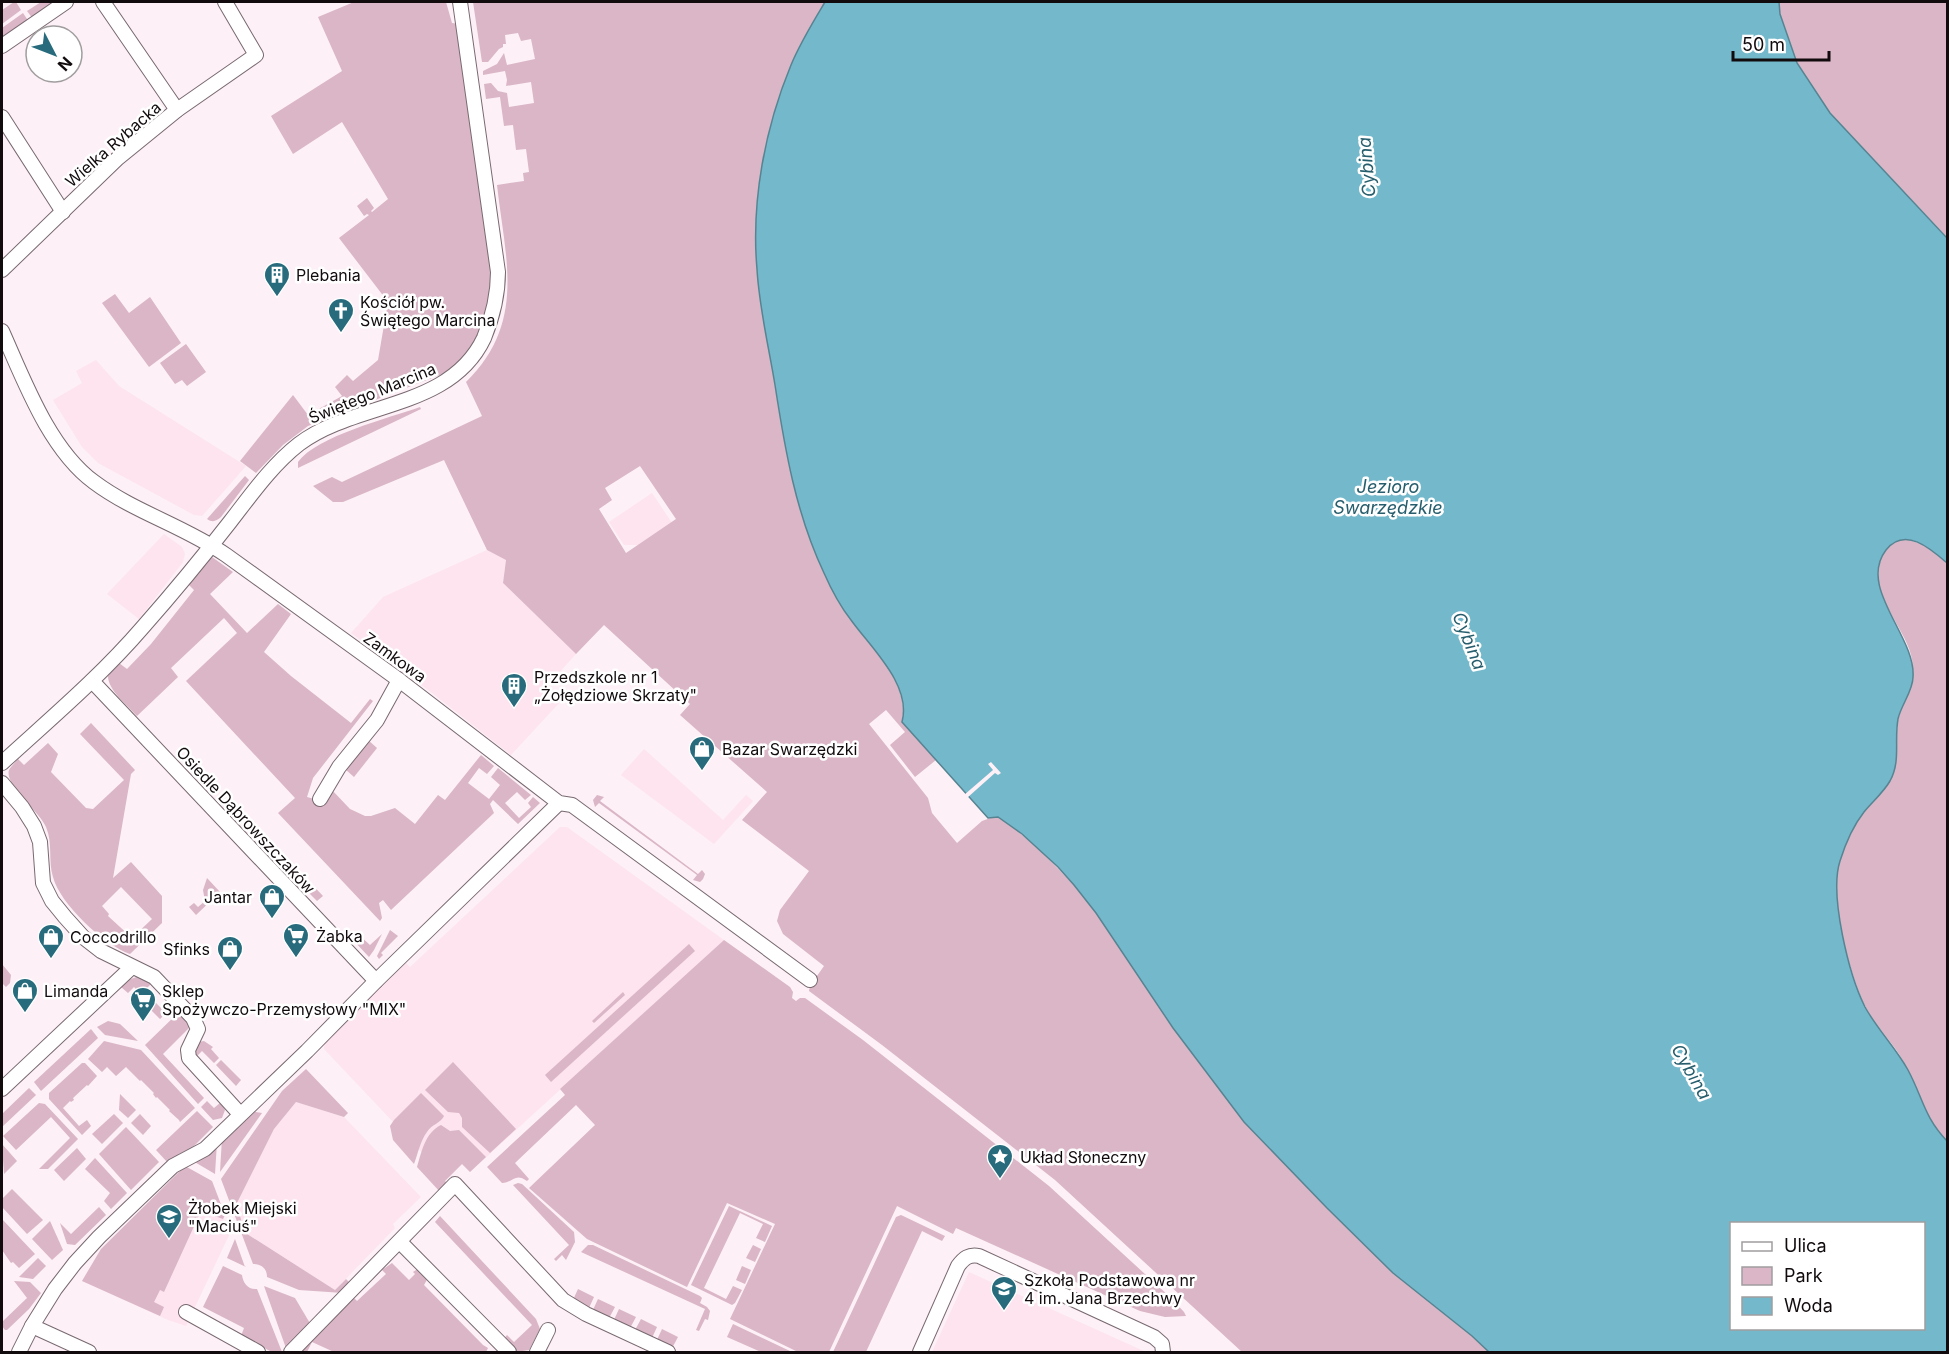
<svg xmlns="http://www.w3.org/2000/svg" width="1949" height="1354" font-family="Inter,sans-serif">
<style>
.built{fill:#fde4ef}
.green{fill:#dab6c6;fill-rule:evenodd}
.water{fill:#74b8cb;stroke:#568492;stroke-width:1.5;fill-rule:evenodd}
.pier{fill:#fdf0f6}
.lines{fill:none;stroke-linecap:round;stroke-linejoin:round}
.minor-casing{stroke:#786970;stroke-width:16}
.minor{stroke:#fff;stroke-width:14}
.labels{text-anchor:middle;stroke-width:5;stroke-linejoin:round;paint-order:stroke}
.street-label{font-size:16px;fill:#110b0e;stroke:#fff}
.poi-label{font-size:16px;fill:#110b0e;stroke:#fff;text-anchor:start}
.water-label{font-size:18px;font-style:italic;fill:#275e6d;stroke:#fff}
</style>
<rect width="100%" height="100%" fill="#fdf0f6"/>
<!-- built -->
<g class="built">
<polygon points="96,360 119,386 246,466 202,516 194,515 98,463 82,447 53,400 82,383 76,371"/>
<polygon points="652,493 672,523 640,545 624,545 609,522"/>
<polygon points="164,534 182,547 185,554 183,562 139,619 107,594"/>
<polygon points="487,550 506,559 503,583 576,654 547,686 562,700 511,755 409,675 351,633 383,597"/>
<polygon points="644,749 723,820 746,795 753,801 714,844 621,775"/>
<polygon points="560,827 567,827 724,940 470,1172 462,1164 447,1179 324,1049 325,1038 405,962 410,967"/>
<polygon points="296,1102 344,1117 421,1197 393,1224 395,1228 335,1290 244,1232 237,1203 274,1129"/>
<polygon points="212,1181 225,1215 223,1219 228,1221 231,1231 186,1326 168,1320 82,1281 101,1249"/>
<polygon points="969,1272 1146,1352 932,1352"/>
</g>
<!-- green -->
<g class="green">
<polygon points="14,2 16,2 21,10 2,24 2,10"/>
<polygon points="41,2 58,2 33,19 27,11"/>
<polygon points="354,2 446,2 452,23 459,24 495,274 494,293 475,347 450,371 308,426 283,445 256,473 240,461 293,395 308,415 342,396 335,387 347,375 353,381 378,360 388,302 339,238 369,215 367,214 364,216 357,206 367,198 374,208 371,211 372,212 388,199 342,122 293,154 271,116 342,71 318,17"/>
<path d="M 473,2 L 825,2 C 813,22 800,43 791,65 C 765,128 751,201 757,269 C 760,307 769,348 775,386 C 785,450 796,514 824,573 C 831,589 841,606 851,620 C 872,650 910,682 902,722 L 936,760 L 915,777 L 890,745 L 905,732 L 886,710 L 869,724 L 928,798 L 932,813 L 957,843 L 982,821 L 996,816 L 1010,825 L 1039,849 L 1074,885 L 1096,913 L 1173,1028 L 1244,1122 L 1327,1208 L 1393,1273 L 1472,1336 L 1489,1352 L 1242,1352 L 1055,1180 L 882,1045 L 809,991 L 810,986 L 824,966 L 783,934 L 777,921 L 780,910 L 809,871 L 742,820 L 767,792 L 680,715 L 690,704 L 604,625 L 576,654 L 503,583 L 506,560 L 487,550 L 444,460 L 343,502 L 333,502 L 313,486 L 332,477 L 342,482 L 482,416 L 466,382 C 527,322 505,258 497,185 L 524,181 L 523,173 L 529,172 L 526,149 L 516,150 L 513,125 L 504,126 L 500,97 L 486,99 L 484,84 L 491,83 L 498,91 L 507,93 L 509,107 L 534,103 L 531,82 L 506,86 L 507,80 L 505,71 L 483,75 L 483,71 L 497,64 L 504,53 L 507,65 L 535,59 L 531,39 L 521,41 L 518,33 L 505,35 L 506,44 L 503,44 L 503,47 L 499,49 L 488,62 L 482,62 ZM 640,466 L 676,519 L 626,553 L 599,509 L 612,500 L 605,488 Z"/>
<polygon points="1779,2 1947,2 1947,237 1830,113 1797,63 1780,14"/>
<polygon points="23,13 29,22 2,40 2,28"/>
<polygon points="115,294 129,313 150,297 181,343 149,367 102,303"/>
<polygon points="186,344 206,372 187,386 182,380 175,384 160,363"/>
<path d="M 420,407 L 421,409 L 298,468 L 298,462 C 317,436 389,418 420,407 Z"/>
<path d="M 245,476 L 249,480 L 221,517 C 216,521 213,523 207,519 Z"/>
<path d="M 1906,539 L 1927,546 L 1947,563 L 1947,1141 C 1921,1115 1918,1085 1899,1054 C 1888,1037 1873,1023 1865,1006 C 1850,975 1832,906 1837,873 C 1839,859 1845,846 1851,834 C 1855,826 1859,817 1865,811 C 1874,800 1885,791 1891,779 C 1900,759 1895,741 1898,721 C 1901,704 1909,689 1912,673 C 1920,637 1860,595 1884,553 C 1889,545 1896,540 1906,539 Z"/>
<path d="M 212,557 L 233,572 L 210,594 L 247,633 L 278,604 L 291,614 L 264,652 L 291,676 L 351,723 L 370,699 L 373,701 L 313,778 L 307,797 L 325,802 L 331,789 L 350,809 L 365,816 L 371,816 L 395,808 L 415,824 L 438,795 L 445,800 L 481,755 L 494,766 L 487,774 L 479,768 L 468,783 L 489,799 L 500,785 L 491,777 L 498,768 L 531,795 L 525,800 L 517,792 L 505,803 L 519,818 L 531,807 L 528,803 L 533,797 L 540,803 L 518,824 L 493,800 L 490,804 L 494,813 L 391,910 L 383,900 L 379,903 L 382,918 L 380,921 L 278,813 L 295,798 L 186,681 L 237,633 L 224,618 L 171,668 L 178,677 L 137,716 C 127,705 108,690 108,676 L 119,663 L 127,669 L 151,644 L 194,590 L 187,583 L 208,558 Z"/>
<path d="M 91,723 L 135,770 L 131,774 L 113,878 L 131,862 L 162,896 L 162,923 L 130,954 C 104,945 60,904 53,877 C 48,861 53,843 46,827 C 40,812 4,785 9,770 C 11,766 15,763 18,759 L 24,765 L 48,743 L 58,754 L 51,772 L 86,808 L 93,809 L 124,780 L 80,734 ZM 121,887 L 152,919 L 132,938 L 108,916 L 109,914 L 102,906 Z"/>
<polygon points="368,740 377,748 354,777 345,769"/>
<polygon points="597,795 604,797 600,801 698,874 702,870 705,874 703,879 700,882 693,880 697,875 599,803 595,807 593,800"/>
<polygon points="207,878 220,892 196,915 189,907 194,903 198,907 205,901 203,890"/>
<polygon points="306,878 323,896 317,901 300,884"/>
<polygon points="390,930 398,936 381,953 383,955 379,959 377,956"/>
<polygon points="382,934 374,950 369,957 353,940 359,935 370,945"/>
<path d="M 724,940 L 790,987 L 793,992 L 792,998 L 796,1001 L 800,998 L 805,998 L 863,1040 L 1049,1186 L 1170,1297 L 1184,1312 L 1186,1316 L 1165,1317 L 1140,1311 L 956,1228 L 953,1234 L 897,1206 L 829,1352 L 798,1352 L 730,1319 L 775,1224 L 727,1203 L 687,1287 L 587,1239 L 529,1188 L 595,1125 L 576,1105 L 515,1163 L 529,1179 L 527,1181 C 515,1172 513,1183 502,1183 L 487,1167 L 565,1095 L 560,1089 Z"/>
<polygon points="689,944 695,951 551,1082 545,1075"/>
<polygon points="2,964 11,975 10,983 6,987 2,983"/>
<polygon points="139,976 152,983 144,991 166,1013 160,1019 147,1006 149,1003 134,987 128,993 121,987 123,982"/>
<polygon points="623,992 625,995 594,1023 592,1021"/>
<polygon points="179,1012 191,1026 163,1054 204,1098 198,1104 145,1045"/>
<polygon points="108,1021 120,1024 138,1041 105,1035 97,1027"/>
<polygon points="91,1029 98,1038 41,1091 34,1082"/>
<polygon points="104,1041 141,1050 195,1108 180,1122 179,1120 169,1111 170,1110 157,1097 156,1098 153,1094 154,1093 141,1080 140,1081 126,1067 116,1076 107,1067 102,1072 88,1059"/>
<polygon points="204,1041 213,1047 211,1049 219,1058 214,1063 202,1051 196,1057 193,1048 198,1042"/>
<polygon points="221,1060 241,1080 236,1086 216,1065"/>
<polygon points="453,1062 516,1129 490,1153 462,1127 462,1118 459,1113 448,1112 425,1090"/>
<polygon points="82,1063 85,1063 97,1076 88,1086 87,1085 73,1098 74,1100 71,1102 70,1101 63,1108 79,1126 87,1120 91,1126 82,1135 49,1099 49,1093"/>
<path d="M 306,1069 L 348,1113 L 344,1117 L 296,1102 L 274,1129 L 237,1203 L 244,1232 L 335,1290 L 346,1279 L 351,1284 L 343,1293 L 299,1290 L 267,1277 C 267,1269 262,1264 253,1264 L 221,1179 L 282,1091 Z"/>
<polygon points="29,1088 36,1095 2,1127 2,1114"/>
<path d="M 421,1093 L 444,1116 C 441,1123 432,1124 427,1132 C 420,1141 418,1154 414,1164 L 393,1140 L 390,1126 L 394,1120 Z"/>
<polygon points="120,1094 136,1110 128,1118 119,1110"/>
<polygon points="207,1101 214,1108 220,1103 222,1104 225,1110 222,1118 213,1120 201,1107"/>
<polygon points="39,1103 45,1104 78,1139 48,1169 39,1169 70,1138 51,1117 16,1150 3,1136"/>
<polygon points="197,1111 213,1127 192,1148 179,1154 168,1163 156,1150"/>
<polygon points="250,1111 262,1113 220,1172 222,1138"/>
<polygon points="114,1114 123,1123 102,1144 92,1134"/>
<polygon points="140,1114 151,1126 143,1135 131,1123"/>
<path d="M 441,1125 L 450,1131 L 459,1130 L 486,1157 L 470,1172 L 462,1164 L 445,1181 L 450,1186 L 441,1193 L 417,1167 C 422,1151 425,1133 441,1125 Z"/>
<polygon points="126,1127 159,1162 131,1190 99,1154"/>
<polygon points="217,1142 215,1174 193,1161"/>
<polygon points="2,1144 17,1161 4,1174"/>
<polygon points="77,1148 86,1159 64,1181 54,1170"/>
<polygon points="95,1158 127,1193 111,1209 104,1201 110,1193 85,1169"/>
<polygon points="185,1166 212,1181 225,1215 223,1219 201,1211 164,1292 160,1290 154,1302 164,1307 160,1316 82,1281 101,1249"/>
<polygon points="518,1183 522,1184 574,1232 575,1242 566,1260 562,1255 556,1261 554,1259 569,1245 513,1185"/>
<polygon points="12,1189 43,1220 27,1234 2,1207 2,1199"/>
<polygon points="729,1206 772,1226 765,1242 756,1238 763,1224 740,1213 704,1288 726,1299 733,1286 742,1290 735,1303 732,1305 691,1285"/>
<polygon points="99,1207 106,1215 75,1245 67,1244 60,1223 71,1234"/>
<polygon points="901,1215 945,1236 942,1241 922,1231 866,1352 833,1352 896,1217"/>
<polygon points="440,1216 536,1319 540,1329 529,1350 516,1352 502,1341 507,1335 514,1342 532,1325 435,1222"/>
<polygon points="2,1219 35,1254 19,1268 13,1262 11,1263 2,1250"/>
<polygon points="50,1221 63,1250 52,1260 32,1239"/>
<polygon points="235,1239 245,1267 246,1267 227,1258"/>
<polygon points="588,1245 593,1245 700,1296 702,1298 700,1303 707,1307 710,1311 708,1320 705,1319 699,1331 696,1330 705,1309 581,1252"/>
<polygon points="753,1245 761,1249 755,1262 746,1258"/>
<polygon points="38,1258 46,1266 33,1279 19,1277"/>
<polygon points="392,1263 409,1280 415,1274 413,1272 419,1268 429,1276 424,1285 483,1345 488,1348 486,1352 334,1352 312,1342 307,1352 299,1352 353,1297 357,1301 386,1274 382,1270"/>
<path d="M 223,1266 L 242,1275 C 243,1283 248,1290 257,1289 L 282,1352 L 272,1352 L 241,1336 L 244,1328 L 203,1307 Z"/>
<polygon points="742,1266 751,1270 745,1284 736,1280"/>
<polygon points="14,1281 30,1282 41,1293 29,1309 7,1330 5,1330 2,1326 2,1322 27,1298"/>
<polygon points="264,1286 295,1298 311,1325 287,1351"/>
<polygon points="578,1289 594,1297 588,1310 573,1300"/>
<polygon points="598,1299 615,1307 608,1320 592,1312"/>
<polygon points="619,1309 636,1317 629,1330 613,1322"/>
<polygon points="641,1319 657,1327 651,1340 634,1332"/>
<polygon points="733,1324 792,1352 761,1352 727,1337"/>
<polygon points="662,1329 678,1337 671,1350 656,1342"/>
</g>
<!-- water -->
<path class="water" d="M 825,2 L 1779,2 L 1780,14 L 1797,63 L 1830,113 L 1947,238 L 1947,563 C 1931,549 1905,526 1886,550 C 1857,588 1916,636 1913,677 C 1913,691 1901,705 1898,719 C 1894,741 1901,761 1890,781 C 1883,793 1872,802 1864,812 C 1853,826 1845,845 1840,861 C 1829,895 1849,975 1865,1007 C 1877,1029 1896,1048 1908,1070 C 1923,1098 1924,1117 1947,1141 L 1947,1352 L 1489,1352 L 1472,1336 L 1393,1273 L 1327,1208 L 1244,1122 L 1173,1028 L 1096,913 L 1074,885 L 1058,867 L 1022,834 L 998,817 L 988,818 L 902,722 C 912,685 871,648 851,620 C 840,606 831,589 824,573 C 796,514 785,450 775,385 C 769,348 759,307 757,269 C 751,201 765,128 791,65 C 800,43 813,22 825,2 ZM 1732,1224 L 1924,1224 L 1924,1328 L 1732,1328 Z"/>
<!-- pier -->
<polygon class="pier" points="991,762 1001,773 998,775 995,773 967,798 964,795 993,770 988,764"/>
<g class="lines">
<defs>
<g id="minor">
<polyline points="103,2 177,110"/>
<polyline points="2,46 66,2"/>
<polyline points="2,117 63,212"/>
<polyline points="2,270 118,158 177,110 256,55 225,2"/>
<path d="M 2,331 C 24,380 49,449 94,482 C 134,512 184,526 226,555 L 399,680 L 559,803 L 572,805 L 810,980"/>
<polyline points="92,681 376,981"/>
<path d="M 2,763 C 50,719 100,677 143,627 C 173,593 202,558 230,522 C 251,495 272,465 299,444 C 356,401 450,410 484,338 C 493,316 498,295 498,272 L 460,2"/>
<polyline points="2,783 22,807 34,826 40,842 43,883 52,901 65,917 83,937 101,951 154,977 193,1018 198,1029 188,1050 189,1058 240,1114"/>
<polyline points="320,799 339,767 377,720 399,680"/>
<polyline points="2,1089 132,967"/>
<polyline points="400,1242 509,1352"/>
<polyline points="186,1312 258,1352"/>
<polyline points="32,1326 89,1352"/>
<polyline points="19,1352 32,1326 55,1289 75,1263 99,1237 173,1166 205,1149 307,1051 376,981 559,803"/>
<polyline points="291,1352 455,1184 563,1300 586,1314 668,1352"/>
<polyline points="537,1352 548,1330"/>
<path d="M 920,1352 L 958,1266 C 964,1258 969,1254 979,1256 L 1154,1337 L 1162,1344 L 1163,1352"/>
</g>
</defs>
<!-- minor casing -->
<use href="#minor" class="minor-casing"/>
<!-- minor -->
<use href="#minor" class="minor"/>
</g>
<!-- icons -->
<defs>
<symbol id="building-pin" viewBox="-11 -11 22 30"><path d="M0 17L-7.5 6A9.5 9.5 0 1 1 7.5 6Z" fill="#276b7c" stroke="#fff"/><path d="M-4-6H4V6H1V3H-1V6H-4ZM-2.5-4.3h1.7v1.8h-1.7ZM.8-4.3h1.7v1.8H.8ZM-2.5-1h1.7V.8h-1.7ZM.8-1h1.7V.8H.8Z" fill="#fff"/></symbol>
<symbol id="church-pin" viewBox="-11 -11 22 30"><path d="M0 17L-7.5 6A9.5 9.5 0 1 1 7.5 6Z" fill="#276b7c" stroke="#fff"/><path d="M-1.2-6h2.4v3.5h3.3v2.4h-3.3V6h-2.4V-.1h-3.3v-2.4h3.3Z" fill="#fff"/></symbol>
<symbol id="shop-pin" viewBox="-11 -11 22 30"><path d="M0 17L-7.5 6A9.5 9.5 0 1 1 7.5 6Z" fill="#276b7c" stroke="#fff"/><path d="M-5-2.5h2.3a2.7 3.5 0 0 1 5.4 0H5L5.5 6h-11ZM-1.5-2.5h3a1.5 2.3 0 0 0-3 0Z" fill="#fff"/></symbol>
<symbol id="supermarket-pin" viewBox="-11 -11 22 30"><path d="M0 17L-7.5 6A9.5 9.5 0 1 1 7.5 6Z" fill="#276b7c" stroke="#fff"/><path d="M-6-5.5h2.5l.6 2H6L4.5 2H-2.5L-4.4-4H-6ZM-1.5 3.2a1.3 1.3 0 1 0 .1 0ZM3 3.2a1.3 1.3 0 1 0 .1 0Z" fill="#fff"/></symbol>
<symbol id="sight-pin" viewBox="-11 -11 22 30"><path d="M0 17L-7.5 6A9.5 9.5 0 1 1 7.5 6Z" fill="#276b7c" stroke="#fff"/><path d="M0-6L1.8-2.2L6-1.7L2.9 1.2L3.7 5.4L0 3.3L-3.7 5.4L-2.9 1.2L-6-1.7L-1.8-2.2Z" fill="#fff"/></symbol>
<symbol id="school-pin" viewBox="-11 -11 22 30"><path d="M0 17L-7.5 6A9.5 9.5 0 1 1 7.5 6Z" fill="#276b7c" stroke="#fff"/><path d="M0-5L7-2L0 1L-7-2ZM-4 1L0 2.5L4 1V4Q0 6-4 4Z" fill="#fff"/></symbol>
</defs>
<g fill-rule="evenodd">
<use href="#building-pin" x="262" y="260" width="30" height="40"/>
<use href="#church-pin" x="326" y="296" width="30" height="40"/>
<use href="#building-pin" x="499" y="671" width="30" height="40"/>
<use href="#shop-pin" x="687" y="734" width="30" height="40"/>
<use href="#shop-pin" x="257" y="882" width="30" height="40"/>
<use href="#supermarket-pin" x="281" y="921" width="30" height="40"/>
<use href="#shop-pin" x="36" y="922" width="30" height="40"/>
<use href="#shop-pin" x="215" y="934" width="30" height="40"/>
<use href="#shop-pin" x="10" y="976" width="30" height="40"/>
<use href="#supermarket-pin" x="128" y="985" width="30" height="40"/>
<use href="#sight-pin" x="985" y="1142" width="30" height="40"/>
<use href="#school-pin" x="154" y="1202" width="30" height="40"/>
<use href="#school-pin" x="989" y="1274" width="30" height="40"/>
</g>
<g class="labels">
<!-- street labels -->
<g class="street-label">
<text transform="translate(113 144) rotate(-41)" y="6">Wielka Rybacka</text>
<text transform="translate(372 393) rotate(-22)" y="6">Świętego Marcina</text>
<text transform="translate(395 657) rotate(36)" y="6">Zamkowa</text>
<text transform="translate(246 820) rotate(47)" y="6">Osiedle Dąbrowszczaków</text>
</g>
<!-- poi labels -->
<g class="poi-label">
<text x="296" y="281">Plebania</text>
<text x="360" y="308">Kościół pw.<tspan x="360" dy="18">Świętego Marcina</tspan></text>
<text x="534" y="683">Przedszkole nr 1<tspan x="534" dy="18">„Żołędziowe Skrzaty"</tspan></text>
<text x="722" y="755">Bazar Swarzędzki</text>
<text x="252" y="903" text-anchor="end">Jantar</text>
<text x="316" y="942">Żabka</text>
<text x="70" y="943">Coccodrillo</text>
<text x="210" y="955" text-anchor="end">Sfinks</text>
<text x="44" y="997">Limanda</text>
<text x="162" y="997">Sklep<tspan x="162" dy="18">Spożywczo-Przemysłowy "MIX"</tspan></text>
<text x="1020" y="1163">Układ Słoneczny</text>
<text x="188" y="1214">Żłobek Miejski<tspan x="188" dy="18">"Maciuś"</tspan></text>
<text x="1024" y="1286">Szkoła Podstawowa nr<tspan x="1024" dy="18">4 im. Jana Brzechwy</tspan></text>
</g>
<!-- water labels -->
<g class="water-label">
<text transform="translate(1367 167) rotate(-95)" y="6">Cybina</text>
<text x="1388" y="493">Jezioro<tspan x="1388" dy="21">Swarzędzkie</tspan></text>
<text transform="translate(1469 641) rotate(68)" y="6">Cybina</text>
<text transform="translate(1691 1072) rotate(60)" y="6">Cybina</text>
</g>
</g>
<!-- border -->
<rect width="1949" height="1354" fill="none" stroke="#110b0e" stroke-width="6"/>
<!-- legend -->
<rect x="1730" y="1222" width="195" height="108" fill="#ffffff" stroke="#a09d9f" stroke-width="1.5"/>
<rect x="1742" y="1242" width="30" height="9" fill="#ffffff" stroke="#a09d9f" stroke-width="1.5"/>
<text x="1784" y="1252" font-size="18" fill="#110b0e">Ulica</text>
<rect x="1742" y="1267" width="30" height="18" fill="#dab6c6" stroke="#a09d9f" stroke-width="1.5"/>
<text x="1784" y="1282" font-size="18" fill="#110b0e">Park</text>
<rect x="1742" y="1297" width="30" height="18" fill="#74b8cb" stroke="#a09d9f" stroke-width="1.5"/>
<text x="1784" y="1312" font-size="18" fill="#110b0e">Woda</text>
<!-- north arrow -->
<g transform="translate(54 54) rotate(132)"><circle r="28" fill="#ffffff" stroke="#a09d9f" stroke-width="1.5"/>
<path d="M0-4.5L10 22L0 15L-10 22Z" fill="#276b7c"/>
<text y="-9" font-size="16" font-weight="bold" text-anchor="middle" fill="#110b0e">N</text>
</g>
<!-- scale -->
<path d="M1733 51v9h96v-9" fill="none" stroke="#110b0e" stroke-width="3"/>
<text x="1742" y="51" font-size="18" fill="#110b0e" stroke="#ffffff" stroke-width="4.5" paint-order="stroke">50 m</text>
</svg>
